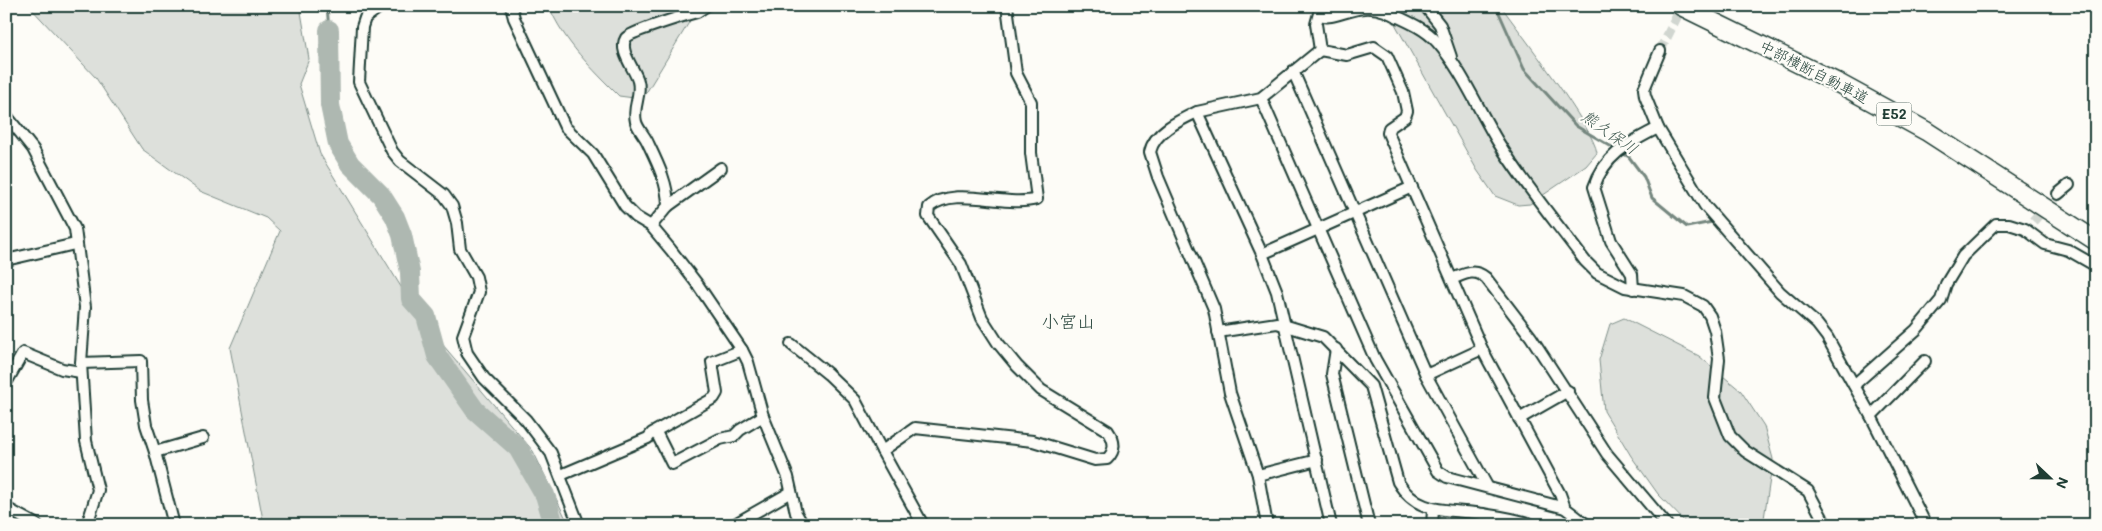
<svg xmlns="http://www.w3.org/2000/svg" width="2102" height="531" font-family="Mali,'Klee One',sans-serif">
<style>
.green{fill:#dde0db;stroke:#7e8e88}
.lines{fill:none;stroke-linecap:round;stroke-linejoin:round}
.stream{stroke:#75877f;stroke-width:3}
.river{stroke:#aeb8b1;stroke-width:20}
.minor-tunnel{stroke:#d1d6d0;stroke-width:10;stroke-dasharray:10 5;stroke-linecap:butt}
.minor-casing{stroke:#1f3d34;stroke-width:14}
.motorway-casing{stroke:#1f3d34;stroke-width:21}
.minor{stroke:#fdfcf7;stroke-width:10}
.motorway{stroke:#fdfcf7;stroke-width:18}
.labels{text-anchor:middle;stroke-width:4.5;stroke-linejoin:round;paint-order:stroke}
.shield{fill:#fdfcf7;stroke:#62766e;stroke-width:1}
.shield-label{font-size:14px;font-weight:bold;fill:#1f3d34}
.street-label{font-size:15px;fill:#1f3d34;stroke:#fdfcf7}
.water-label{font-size:16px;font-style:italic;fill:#435c53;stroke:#fdfcf7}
.quarter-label{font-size:18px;fill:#1f3d34;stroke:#fdfcf7}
</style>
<rect width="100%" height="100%" fill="#fdfcf7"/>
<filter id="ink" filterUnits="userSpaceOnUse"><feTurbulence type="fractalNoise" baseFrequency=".02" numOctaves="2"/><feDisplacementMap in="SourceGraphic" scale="10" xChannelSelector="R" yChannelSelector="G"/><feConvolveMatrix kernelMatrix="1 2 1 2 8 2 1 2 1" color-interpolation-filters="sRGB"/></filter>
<g filter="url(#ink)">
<!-- green -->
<g class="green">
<polygon points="29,6 300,6 309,59 299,84 320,154 420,318 533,451 569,525 264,525 230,348 280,231 266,218 200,191 142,149 96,78"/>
<path d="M 549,6 L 699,6 L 646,93 L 634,98 L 619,96 C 593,70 563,41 549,6 Z"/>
<path d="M 1385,6 L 1501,6 C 1520,33 1594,128 1597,153 L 1586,166 L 1530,204 L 1518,205 L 1495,196 L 1477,170 Z"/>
<polygon points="1624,318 1699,356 1741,391 1764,426 1773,459 1763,525 1688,525 1658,494 1631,456 1604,411 1599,360 1610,324"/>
</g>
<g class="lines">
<!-- stream -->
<g class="stream">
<polyline points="327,6 329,30"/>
<polyline points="1496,6 1524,69 1576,126 1629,157 1644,177 1652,198 1687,227 1712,222"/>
</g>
<!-- river -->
<polyline class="river" points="329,30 330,105 338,144 350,164 381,195 395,217 402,235 410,272 411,299 426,316 437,356 475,410 518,448 545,495 554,525"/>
<!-- minor-tunnel -->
<g class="minor-tunnel">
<polyline points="1660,51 1682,6"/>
<polyline points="2033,221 2058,194"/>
</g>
<defs>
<g id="minor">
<polyline points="381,6 365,18 362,27 359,82 392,151 400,161 444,195 452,206 457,223 460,249 476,277 479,292 463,336 467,353 484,378 526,420 551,453 579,525"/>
<polyline points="511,6 514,18 565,127 593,154 625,206 636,217 651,226 671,250 698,285 742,350 748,362 763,416 788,477 796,513 803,525"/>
<polyline points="1425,6 1440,25 1451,57"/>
<path d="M 1320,15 C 1336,22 1356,0 1385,11 C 1402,19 1424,27 1437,42 C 1462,70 1478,109 1498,142 C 1524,184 1555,221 1585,261 L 1597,273 L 1625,287 L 1684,296 L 1703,306 L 1710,316 L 1715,331 L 1719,359 L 1715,398 L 1730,436 L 1745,451 L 1808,491 L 1826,525"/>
<polyline points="1320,50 1347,55 1374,47 1387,56 1403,92 1407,111 1405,117 1389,128 1388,133 1482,349 1560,494 1565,508"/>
<polyline points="1320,50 1316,24 1321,6"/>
<polyline points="1660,51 1644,89 1645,96 1658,128 1705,206 1780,292 1817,324 1827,337 1871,416 1926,525"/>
<polyline points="1293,71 1426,375 1487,486"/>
<polyline points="1261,98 1375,359 1438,471 1447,477 1565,508 1587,525"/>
<polyline points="1197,112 1262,254 1277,292 1331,525"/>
<polyline points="6,115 33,149 75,229 85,307 81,363 86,441 98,490 87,525"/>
<polyline points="2058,194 2069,185"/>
<polyline points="668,206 721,168"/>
<path d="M 651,226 L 668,206 C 668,183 657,162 647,141 C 644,135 638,129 636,122 C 632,107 642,95 638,81 C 635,69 618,51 626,38 C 630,32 686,15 697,12 L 706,6"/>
<polyline points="1262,254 1412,187"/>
<polyline points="6,260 75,244"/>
<path d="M 1452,279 C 1465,274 1474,268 1486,278 L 1531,337 L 1607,454 L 1667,525"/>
<path d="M 1633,289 L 1632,274 L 1611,241 L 1594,187 C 1605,154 1629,143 1658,128"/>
<path d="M 1218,332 L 1277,323 L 1323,337 L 1371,386 L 1398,482 C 1417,514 1444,509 1476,513 C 1495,516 1516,518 1533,525"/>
<polyline points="791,344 828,374 855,400 882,451"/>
<polyline points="1336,349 1332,374 1369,525"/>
<polyline points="81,363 141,361 142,400 146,425 155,452 174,525"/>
<polyline points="1426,375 1482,349"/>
<polyline points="6,383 23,353 62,369 81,372"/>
<polyline points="1854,385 1916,330 1941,300 1946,284 1963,256 1996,224 2009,224 2025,229 2045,244 2068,250 2096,266"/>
<polyline points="1871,416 1925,361"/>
<polyline points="1519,419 1568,391"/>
<polyline points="656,432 672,464 720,439 734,436 740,430 763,416"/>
<polyline points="155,452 203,438"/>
<polyline points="561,475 648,438 652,433 714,398 717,393 712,362 742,350"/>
<polyline points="1258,475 1317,460"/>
<polyline points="6,508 37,525"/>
<polyline points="733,525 791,492"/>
<path d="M 923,525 L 882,451 L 915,428 L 1033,441 L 1095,460 L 1107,459 C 1116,450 1115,441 1108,431 L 1041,390 L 1017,366 L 998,343 L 982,318 L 961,264 L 928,216 L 929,207 C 955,185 1005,208 1037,199 L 1031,153 L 1031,102 L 1016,73 L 1007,6"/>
<path d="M 1267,525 L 1258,475 L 1230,393 L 1214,309 L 1158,177 L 1150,152 C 1154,132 1180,120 1197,112 L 1261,98 L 1320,50"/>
<polyline points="1432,525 1433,510"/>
</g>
<polyline id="motorway" points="1681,6 1838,83 1926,131 2096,241"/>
</defs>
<!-- minor casing -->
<use href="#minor" class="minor-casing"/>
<!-- motorway casing -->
<use href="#motorway" class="motorway-casing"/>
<!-- minor -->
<use href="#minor" class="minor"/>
<!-- motorway -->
<use href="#motorway" class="motorway"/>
</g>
</g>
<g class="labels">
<!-- shield labels -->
<rect class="shield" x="1876.5" y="102.5" width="35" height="23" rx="4"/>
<g class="shield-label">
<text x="1894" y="119">E52</text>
</g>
<!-- street labels -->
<g class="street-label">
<text transform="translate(1814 72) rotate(27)" y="5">中部横断自動車道</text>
</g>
<!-- water labels -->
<g class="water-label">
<text transform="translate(1610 132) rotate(35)" y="6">熊久保川</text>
</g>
<!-- quarter labels -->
<g class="quarter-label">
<text x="1068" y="328">小宮山</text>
</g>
</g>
<!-- margin -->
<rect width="2102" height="531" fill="none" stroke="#fdfcf7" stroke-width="25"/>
<rect x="12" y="12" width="2077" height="506" fill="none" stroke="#1f3d34" stroke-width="2" filter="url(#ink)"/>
<!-- north arrow -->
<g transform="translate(2050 478) rotate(112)" stroke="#fdfcf7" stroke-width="4" paint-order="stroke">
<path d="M0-4L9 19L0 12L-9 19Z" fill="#1f3d34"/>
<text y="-8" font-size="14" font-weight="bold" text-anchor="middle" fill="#1f3d34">N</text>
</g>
</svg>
